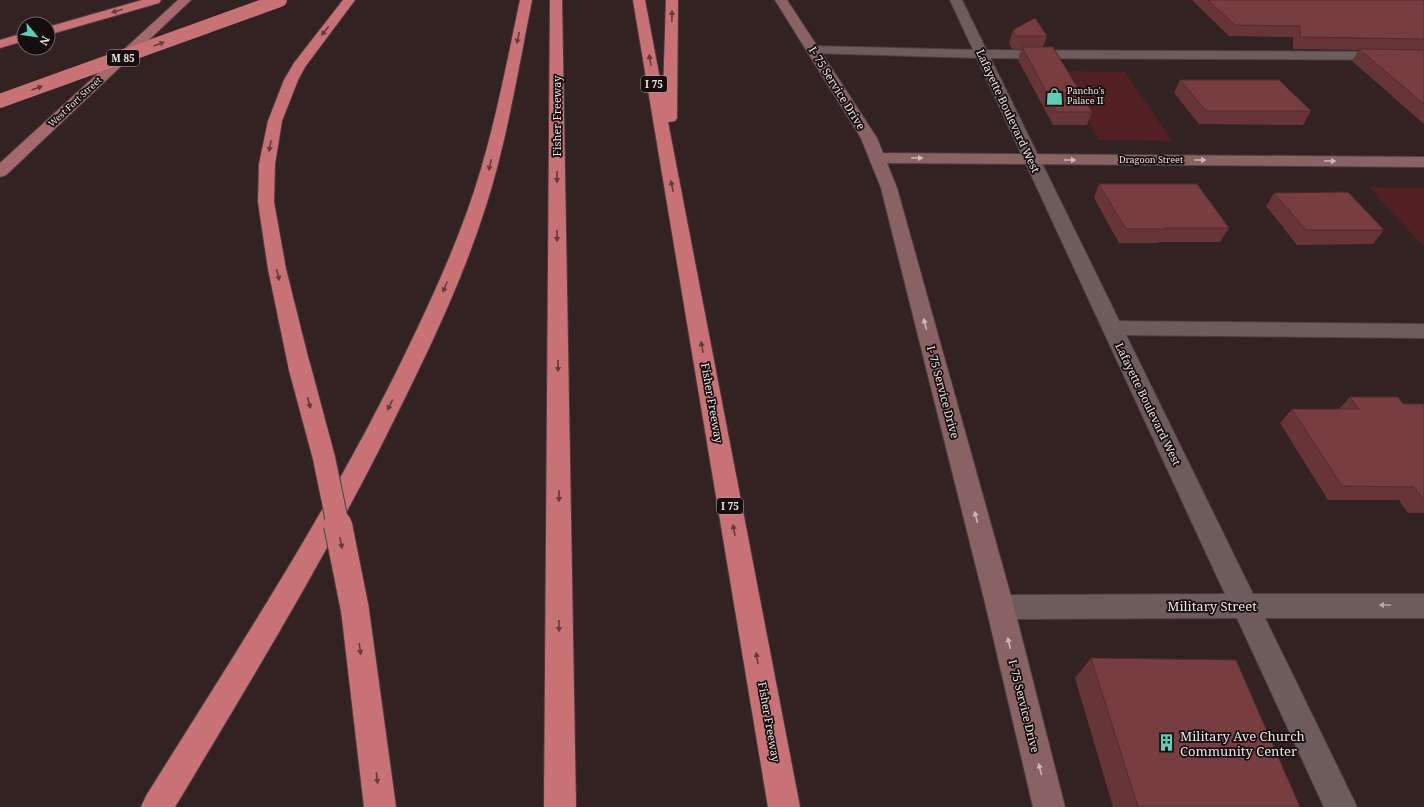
<svg xmlns="http://www.w3.org/2000/svg" width="1424" height="807" font-family="'Noto Serif',serif">
<style>
.green{fill:#521f23}
.lines{fill:none;stroke-linecap:round;stroke-linejoin:round}
.service-casing{stroke:#4d3f40;stroke-width:2}
.minor-casing{stroke:#4d3f40;stroke-width:2}
.secondary-casing{stroke:#4d3f40;stroke-width:2}
.primary-casing{stroke:#4d3f40;stroke-width:2}
.motorway-casing{stroke:#4d3f40;stroke-width:2}
.service{fill:#6e5b5b;fill-rule:evenodd}
.minor{fill:#6e5b5b;fill-rule:evenodd}
.secondary{fill:#896263;fill-rule:evenodd}
.primary{fill:#a5696b;fill-rule:evenodd}
.motorway{fill:#c97276;fill-rule:evenodd}
.motorway-bridge-far2-casing{stroke:#4d3f40;stroke-width:14;stroke-linecap:butt}
.motorway-bridge-far1-casing{stroke:#4d3f40;stroke-width:24;stroke-linecap:butt}
.motorway-bridge-casing{stroke:#4d3f40;stroke-width:30;stroke-linecap:butt}
.motorway-bridge-far2{stroke:#c97276;stroke-width:14}
.motorway-bridge-far1{stroke:#c97276;stroke-width:22}
.motorway-bridge{stroke:#c97276;stroke-width:28}
.wall{fill:#673437}
.building{fill:#783d40;stroke:#542b2d}
.oneway{fill:#663b3d}
.oneway2{fill:#ccb7b8}
.oneway3{fill:#b6a7a7}
.labels{text-anchor:middle;stroke-width:3.5;stroke-linejoin:round;paint-order:stroke}
.far-poi-label{font-size:9px;fill:#f0e5e5;stroke:#150e0e;text-anchor:start}
.far-street-label{font-size:9px;fill:#f0e5e5;stroke:#150e0e}
.shield{fill:#150e0e;stroke:#aea4a4;stroke-width:1}
.shield-label{font-size:10px;font-weight:bold;fill:#f0e5e5}
.street-label{font-size:11px;fill:#f0e5e5;stroke:#150e0e}
.near-street-label{font-size:13px;fill:#f0e5e5;stroke:#150e0e}
.near-poi-label{font-size:13px;fill:#f0e5e5;stroke:#150e0e;text-anchor:start}
</style>
<rect width="100%" height="100%" fill="#322222"/>
<!-- green -->
<g class="green">
<polygon points="1060,71 1125,72 1172,141 1099,140"/>
<polygon points="1369,187 1424,188 1424,247"/>
</g>
<g class="lines">
<defs>
<g id="service">
<polygon points="814,46 981,50 1424,52 1424,60 981,58 809,53 807,50 809,47"/>
<polygon points="1112,321 1424,324 1424,338 1112,335 1105,333 1102,328 1105,323"/>
</g>
<polygon id="minor" points="950,0 962,0 1253,594 1424,594 1424,618 1265,618 1357,807 1324,807 1237,618 1000,619 990,616 986,607 990,598 1000,595 1225,594"/>
<polygon id="secondary" points="775,0 787,0 877,138 883,153 1424,157 1424,167 887,163 897,188 1014,607 1065,807 1033,807 986,607 881,188 861,138"/>
<polygon id="primary" points="178,0 191,0 6,175 0,177 0,163"/>
<g id="motorway">
<polygon points="142,0 161,0 159,3 48,35 48,27"/>
<polygon points="343,0 355,0 305,67 298,80 282,121 275,164 274,202 286,269 310,365 306,370 299,372 292,370 288,365 268,269 258,202 259,164 268,121 284,80 294,63"/>
<path d="M 520,0 L 532,0 C 518,70 507,141 485,209 C 461,284 426,356 391,426 C 326,557 250,682 175,807 L 141,807 L 146,796 C 237,650 332,506 407,350 C 429,305 450,259 467,212 C 492,143 505,71 520,0 Z"/>
<polygon points="550,0 562,0 576,807 544,807"/>
<polygon points="633,0 645,0 663,95 666,0 678,0 677,118 675,121 668,122 800,807 768,807"/>
<polygon points="24,33 24,41 0,48 0,40"/>
<polygon points="355,598 365,601 369,610 396,807 364,807 341,610 345,601"/>
</g>
</defs>
<!-- service casing -->
<use href="#service" class="service-casing"/>
<!-- minor casing -->
<use href="#minor" class="minor-casing"/>
<!-- secondary casing -->
<use href="#secondary" class="secondary-casing"/>
<!-- primary casing -->
<use href="#primary" class="primary-casing"/>
<!-- motorway casing -->
<use href="#motorway" class="motorway-casing"/>
<!-- service -->
<use href="#service" class="service"/>
<!-- minor -->
<use href="#minor" class="minor"/>
<!-- secondary -->
<use href="#secondary" class="secondary"/>
<!-- primary -->
<use href="#primary" class="primary"/>
<!-- motorway -->
<use href="#motorway" class="motorway"/>
<defs>
<polyline id="motorway-bridge-far2" points="0,101 280,0"/>
<polyline id="motorway-bridge-far1" points="299,365 324,458 338,526"/>
<polyline id="motorway-bridge" points="338,525 355,610"/>
</defs>
<!-- motorway-bridge-far2 casing -->
<use href="#motorway-bridge-far2" class="motorway-bridge-far2-casing"/>
<!-- motorway-bridge-far1 casing -->
<use href="#motorway-bridge-far1" class="motorway-bridge-far1-casing"/>
<!-- motorway-bridge casing -->
<use href="#motorway-bridge" class="motorway-bridge-casing"/>
<!-- motorway-bridge-far2 -->
<use href="#motorway-bridge-far2" class="motorway-bridge-far2"/>
<!-- motorway-bridge-far1 -->
<use href="#motorway-bridge-far1" class="motorway-bridge-far1"/>
<!-- motorway-bridge -->
<use href="#motorway-bridge" class="motorway-bridge"/>
</g>
<!-- wall -->
<g class="wall">
<polygon points="1192,0 1424,0 1424,124 1352,61 1359,50 1293,49 1293,37 1229,36"/>
<polygon points="1013,30 1047,36 1043,47 1092,112 1087,125 1053,125 1018,60 1021,49 1012,49 1009,43"/>
<polygon points="1180,80 1311,111 1303,125 1199,124 1174,93"/>
<polygon points="1099,184 1229,228 1220,242 1159,242 1158,243 1119,243 1094,198"/>
<polygon points="1274,193 1384,230 1373,244 1297,245 1266,206"/>
<polygon points="1350,397 1403,404 1424,404 1424,513 1408,513 1399,500 1328,500 1280,423 1292,409 1339,409"/>
<polygon points="1091,658 1300,807 1113,807 1075,678"/>
</g>
<!-- building -->
<g class="building">
<polygon points="1208,0 1424,0 1424,39 1300,37 1300,26 1235,25"/>
<polygon points="1035,18 1047,36 1016,36 1013,30"/>
<polygon points="1022,47 1053,47 1092,112 1057,112"/>
<polygon points="1359,49 1424,50 1424,104"/>
<polygon points="1180,80 1279,80 1311,111 1206,111"/>
<polygon points="1099,184 1197,184 1229,228 1164,228 1165,229 1126,229"/>
<polygon points="1348,192 1384,230 1306,230 1274,193"/>
<polygon points="1350,397 1398,397 1403,404 1424,404 1424,499 1423,499 1414,487 1342,486 1292,409 1359,409"/>
<polygon points="1091,658 1236,660 1300,807 1138,807"/>
</g>
<!-- one-way arrows -->
<defs><path id="oneway-solid" d="M-6-.8H1V-3.2L6.5 0L1 3.2V.8H-6Z"/></defs>
<g class="oneway">
<use href="#oneway-solid" transform="translate(117 11) rotate(164)"/>
<use href="#oneway-solid" transform="translate(672 16) rotate(-89)"/>
<use href="#oneway-solid" transform="translate(325 31) rotate(128)"/>
<use href="#oneway-solid" transform="translate(518 38) rotate(102)"/>
<use href="#oneway-solid" transform="translate(159 44) rotate(-20)"/>
<use href="#oneway-solid" transform="translate(650 60) rotate(-100)"/>
<use href="#oneway-solid" transform="translate(37 88) rotate(-20)"/>
<use href="#oneway-solid" transform="translate(270 146) rotate(100)"/>
<use href="#oneway-solid" transform="translate(490 165) rotate(104)"/>
<use href="#oneway-solid" transform="translate(557 177) rotate(91)"/>
<use href="#oneway-solid" transform="translate(672 186) rotate(-102)"/>
<use href="#oneway-solid" transform="translate(557 236) rotate(90)"/>
<use href="#oneway-solid" transform="translate(278 275) rotate(77)"/>
<use href="#oneway-solid" transform="translate(445 287) rotate(112)"/>
<use href="#oneway-solid" transform="translate(702 347) rotate(-100)"/>
<use href="#oneway-solid" transform="translate(558 366) rotate(90)"/>
<use href="#oneway-solid" transform="translate(309 403) rotate(75)"/>
<use href="#oneway-solid" transform="translate(390 405) rotate(117)"/>
<use href="#oneway-solid" transform="translate(559 496) rotate(90)"/>
<use href="#oneway-solid" transform="translate(734 530) rotate(-100)"/>
<use href="#oneway-solid" transform="translate(341 543) rotate(79)"/>
<use href="#oneway-solid" transform="translate(559 626) rotate(90)"/>
<use href="#oneway-solid" transform="translate(360 649) rotate(82)"/>
<use href="#oneway-solid" transform="translate(757 658) rotate(-100)"/>
<use href="#oneway-solid" transform="translate(377 778) rotate(83)"/>
</g>
<g class="oneway2">
<use href="#oneway-solid" transform="translate(917 158)"/>
<use href="#oneway-solid" transform="translate(1070 160)"/>
<use href="#oneway-solid" transform="translate(1200 160)"/>
<use href="#oneway-solid" transform="translate(1330 161)"/>
<use href="#oneway-solid" transform="translate(925 324) rotate(-105)"/>
<use href="#oneway-solid" transform="translate(976 517) rotate(-105)"/>
<use href="#oneway-solid" transform="translate(1009 643) rotate(-104)"/>
<use href="#oneway-solid" transform="translate(1040 769) rotate(-104)"/>
</g>
<use class="oneway3" href="#oneway-solid" transform="translate(1385 605) rotate(180)"/>
<!-- icons -->
<defs>
<symbol id="shop-bare" viewBox="-9 -9 18 18"><path d="M-5-2.5h2.3a2.7 3.5 0 0 1 5.4 0H5L5.5 6h-11ZM-1.5-2.5h3a1.5 2.3 0 0 0-3 0Z" fill="#5eceb7" stroke="#150e0e" stroke-width="2.5" paint-order="stroke"/></symbol>
<symbol id="building-bare" viewBox="-9 -9 18 18"><path d="M-4-6H4V6H1V3H-1V6H-4ZM-2.5-4.3h1.7v1.8h-1.7ZM.8-4.3h1.7v1.8H.8ZM-2.5-1h1.7V.8h-1.7ZM.8-1h1.7V.8H.8Z" fill="#5eceb7" stroke="#150e0e" stroke-width="2.5" paint-order="stroke"/></symbol>
</defs>
<g fill-rule="evenodd">
<use href="#shop-bare" x="1042" y="84" width="25" height="25"/>
<use href="#building-bare" x="1154" y="730" width="25" height="25"/>
</g>
<g class="labels">
<!-- far-poi labels -->
<g class="far-poi-label">
<text x="1067" y="94">Pancho's<tspan x="1067" dy="10">Palace II</tspan></text>
</g>
<!-- far-street labels -->
<g class="far-street-label">
<text transform="translate(75 102) rotate(-43)" y="3">West Fort Street</text>
<text x="1151" y="163">Dragoon Street</text>
</g>
<!-- shield labels -->
<g class="shield">
<rect x="107" y="50" width="32" height="16" rx="3"/>
<rect x="641" y="76" width="26" height="16" rx="3"/>
<rect x="717" y="498" width="26" height="16" rx="3"/>
</g>
<g class="shield-label">
<text x="123" y="62">M 85</text>
<text x="654" y="88">I 75</text>
<text x="730" y="510">I 75</text>
</g>
<!-- street labels -->
<g class="street-label">
<text transform="translate(837 88) rotate(58)" y="4">I- 75 Service Drive</text>
<text transform="translate(1008 111) rotate(65)" y="4">Lafayette Boulevard West</text>
<text transform="translate(557 116) rotate(-90)" y="4">Fisher Freeway</text>
<text transform="translate(943 392) rotate(75)" y="4">I- 75 Service Drive</text>
<text transform="translate(712 403) rotate(80)" y="4">Fisher Freeway</text>
<text transform="translate(1148 404) rotate(64)" y="4">Lafayette Boulevard West</text>
<text transform="translate(1024 706) rotate(76)" y="4">I- 75 Service Drive</text>
<text transform="translate(769 722) rotate(80)" y="4">Fisher Freeway</text>
</g>
<!-- near-street labels -->
<g class="near-street-label">
<text x="1212" y="611">Military Street</text>
</g>
<!-- near-poi labels -->
<g class="near-poi-label">
<text x="1180" y="741">Military Ave Church<tspan x="1180" dy="15">Community Center</tspan></text>
</g>
</g>
<!-- north arrow -->
<g transform="translate(36 36) rotate(119)"><circle r="19" fill="#150e0e" stroke="#6d6464"/>
<path d="M0-3L7 15L0 10L-7 15Z" fill="#5eceb7"/>
<text y="-6" font-size="11" font-weight="bold" text-anchor="middle" fill="#f0e5e5">N</text>
</g>
</svg>
